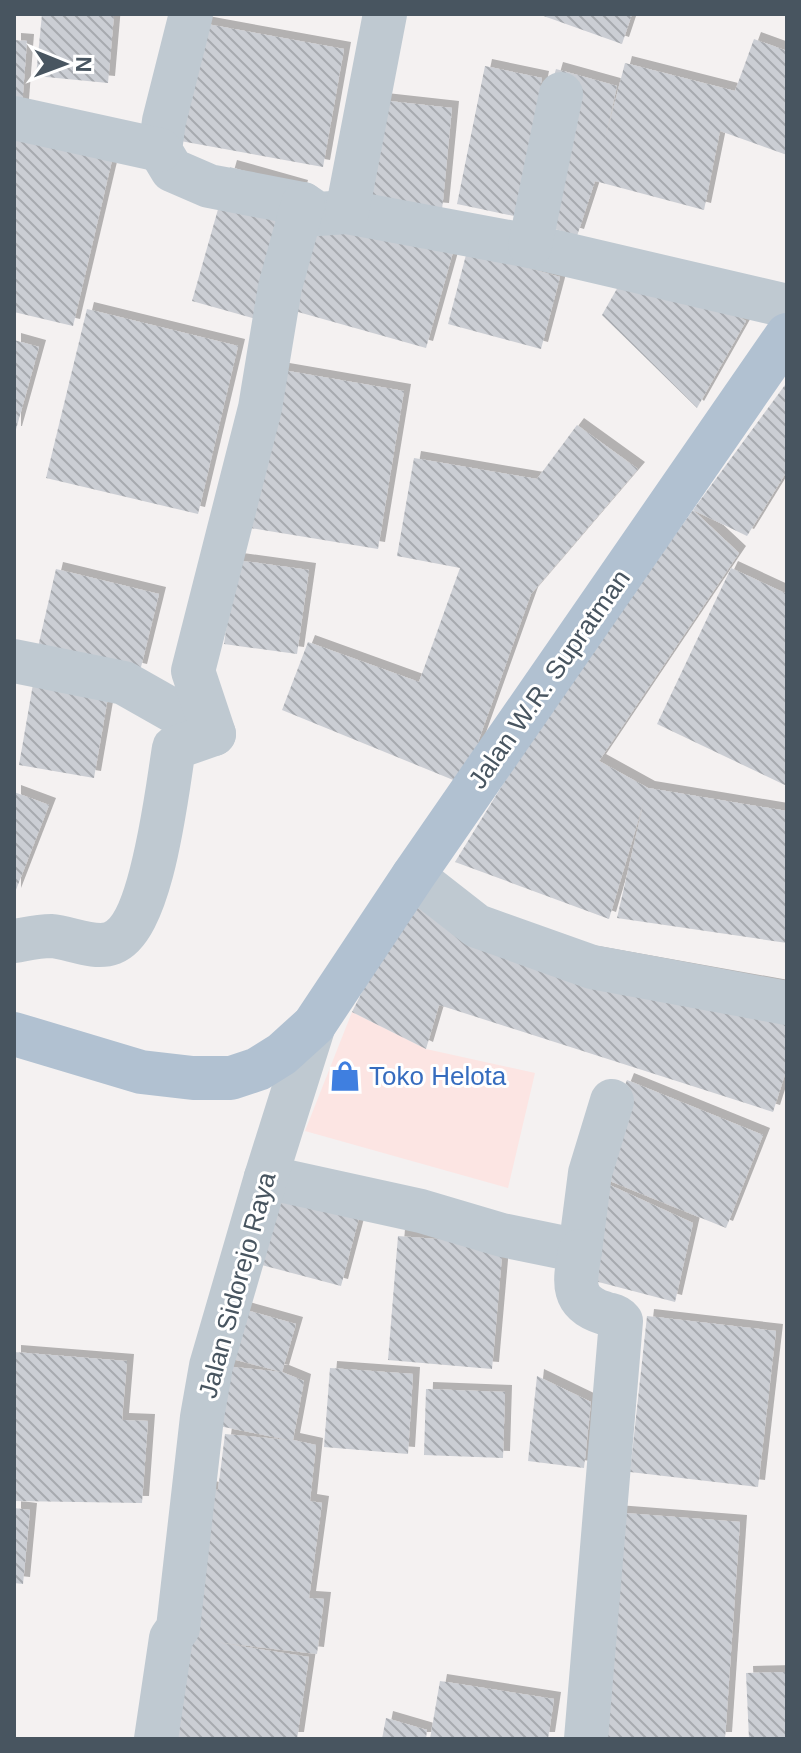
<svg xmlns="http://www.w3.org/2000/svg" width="801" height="1753" font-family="Helvetica,sans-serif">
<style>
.medical{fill:#fce5e3}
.building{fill:url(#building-back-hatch);filter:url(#shadow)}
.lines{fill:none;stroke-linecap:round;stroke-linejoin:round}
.minor{stroke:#bfc9d1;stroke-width:44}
.major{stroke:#b1c1d1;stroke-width:44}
.labels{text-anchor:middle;stroke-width:6;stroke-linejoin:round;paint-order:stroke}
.street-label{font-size:26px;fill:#485560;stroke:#fff}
.shop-label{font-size:26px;fill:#366cbe;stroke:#fff;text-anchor:start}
</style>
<defs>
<pattern id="building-back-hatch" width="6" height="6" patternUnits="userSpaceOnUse" patternTransform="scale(2)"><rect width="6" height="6" fill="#cbced4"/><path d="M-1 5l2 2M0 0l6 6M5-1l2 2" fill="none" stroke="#a7aaaf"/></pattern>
<filter id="shadow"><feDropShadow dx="7" dy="-7" stdDeviation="0" flood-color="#0004"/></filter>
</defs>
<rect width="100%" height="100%" fill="#f4f1f1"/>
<!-- medical -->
<polygon class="medical" points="352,1012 426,1049 535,1073 508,1188 305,1131"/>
<!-- building -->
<g class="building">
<polygon points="42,14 114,14 108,83 36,76"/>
<polygon points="538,14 632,14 622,44"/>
<polygon points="185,20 344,49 323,167 164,138"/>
<polygon points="754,39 787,51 787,155 720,131 704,210 595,181 577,236 514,216 457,204 485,66 542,78 516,210 556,69 617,86 605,140 625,63 735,91"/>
<polygon points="14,40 27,41 21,119 14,116"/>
<polygon points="380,100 452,108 442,210 370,203"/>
<polygon points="14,132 113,156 73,326 14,312"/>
<polygon points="230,167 301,187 263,321 192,301"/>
<polygon points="318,214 453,252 426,348 291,310"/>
<polygon points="467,251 560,277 541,349 448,324"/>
<polygon points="635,257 746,321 697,408 602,315"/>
<polygon points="87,309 238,346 198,514 46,478"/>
<polygon points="14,340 39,347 15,433 14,433"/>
<polygon points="271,368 404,391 378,549 244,527"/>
<polygon points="785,385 787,471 747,536 693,510"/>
<polygon points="577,425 638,469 531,594 463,784 282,710 308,642 419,682 460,568 397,556 414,458 537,479"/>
<polygon points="693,510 739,553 599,761 648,788 787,811 787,943 617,918 644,801 609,919 455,862 542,721"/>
<polygon points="236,560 309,570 297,654 224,644"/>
<polygon points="731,568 787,594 787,786 657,724"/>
<polygon points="56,569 159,594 140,671 38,647"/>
<polygon points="33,684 108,697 94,778 19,765"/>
<polygon points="14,792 49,805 14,895"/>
<polygon points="409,899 463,930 787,988 787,1068 773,1112 439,1005 426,1049 352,1012"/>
<polygon points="627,1080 763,1135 726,1228 590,1173"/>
<polygon points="601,1181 693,1223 675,1302 587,1279"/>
<polygon points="273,1191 360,1214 341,1286 254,1263"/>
<polygon points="398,1236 503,1244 492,1369 388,1360"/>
<polygon points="239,1308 296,1324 282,1372 304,1381 293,1440 316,1445 310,1501 322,1503 309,1598 324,1599 317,1654 215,1642 309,1657 297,1739 156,1739 207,1488 218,1490 225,1434 289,1440 214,1425 224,1366 282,1372 225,1357"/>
<polygon points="647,1316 776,1331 758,1487 630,1472"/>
<polygon points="14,1352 127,1361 122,1420 148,1421 142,1503 14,1501"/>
<polygon points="330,1368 413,1374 408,1454 324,1447"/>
<polygon points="537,1376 591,1402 584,1468 528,1461"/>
<polygon points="426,1389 505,1392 503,1458 424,1455"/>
<polygon points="14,1508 30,1510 23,1584 14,1583"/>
<polygon points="611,1512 740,1522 725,1739 594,1739"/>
<polygon points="787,1672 787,1739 749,1739 746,1673"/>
<polygon points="440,1681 554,1699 548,1739 430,1739"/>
<polygon points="386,1718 427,1730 426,1739 382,1739"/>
</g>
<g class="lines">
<!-- minor -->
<g class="minor">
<polyline points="191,14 164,121 160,150 172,170 209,186 303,204 318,214 347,212 530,246 787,306"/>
<polyline points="14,118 160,150"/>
<polyline points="347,212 385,14"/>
<polyline points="530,246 561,94"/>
<polyline points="14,661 124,683 214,734"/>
<polyline points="413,876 477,926 592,967 787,1003"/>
<path d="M 14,941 C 26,939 39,936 51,936 C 69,937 94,950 112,943 C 153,927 167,789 174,748 L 214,734 L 193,671 L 260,408 L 280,287 L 303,204"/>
<polyline points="266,1177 421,1211 502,1235 580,1251 590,1173 612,1101"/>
<path d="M 580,1251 C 575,1280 569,1302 604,1313 C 612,1316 615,1314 621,1321 L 586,1739"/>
<polyline points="156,1739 171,1638 178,1628 202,1417 211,1366 266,1177 314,1025"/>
</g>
<!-- major -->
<polyline class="major" points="14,1034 141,1072 193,1078 231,1078 258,1069 282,1054 314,1025 413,876 787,335"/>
</g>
<!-- icons -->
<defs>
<symbol id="shop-bare" viewBox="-9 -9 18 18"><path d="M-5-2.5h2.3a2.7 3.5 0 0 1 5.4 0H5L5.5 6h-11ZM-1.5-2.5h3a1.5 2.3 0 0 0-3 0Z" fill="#3f7fe0" stroke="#fff" stroke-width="2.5" paint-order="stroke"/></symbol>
</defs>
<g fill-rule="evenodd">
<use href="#shop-bare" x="323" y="1054" width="44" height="44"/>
</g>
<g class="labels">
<!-- street labels -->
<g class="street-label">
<text transform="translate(549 679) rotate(-55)" y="9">Jalan W.R. Supratman</text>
<text transform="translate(237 1285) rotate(-75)" y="9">Jalan Sidorejo Raya</text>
</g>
<!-- shop labels -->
<g class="shop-label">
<text x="369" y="1085">Toko Helota</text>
</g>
</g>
<!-- border -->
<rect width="801" height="1753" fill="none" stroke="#485560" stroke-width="32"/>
<!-- north arrow -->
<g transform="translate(64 64) rotate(91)" stroke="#ffffff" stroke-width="6" paint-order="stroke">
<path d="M0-6L14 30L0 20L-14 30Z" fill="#485560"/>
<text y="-12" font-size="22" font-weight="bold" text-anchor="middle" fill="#485560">N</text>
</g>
</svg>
